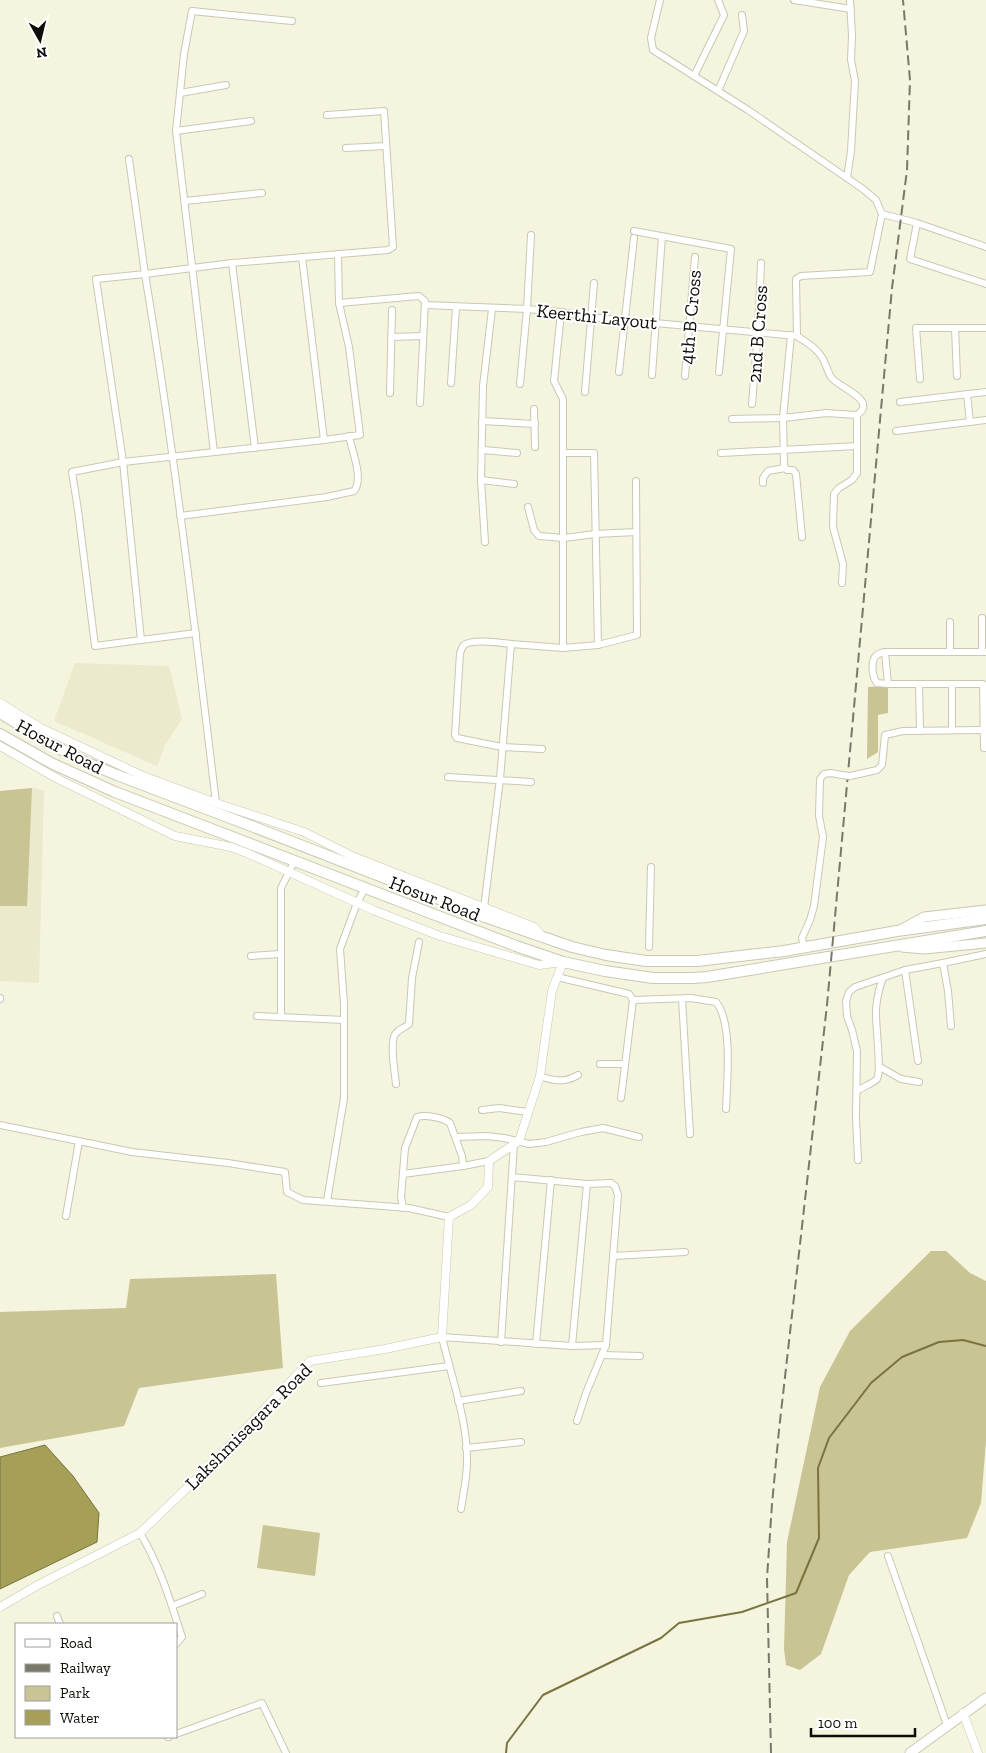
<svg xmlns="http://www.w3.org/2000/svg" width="986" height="1753" font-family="'Zilla Slab',serif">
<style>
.built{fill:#eceacd}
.green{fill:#c8c494}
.water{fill:#a69f58;stroke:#78733f}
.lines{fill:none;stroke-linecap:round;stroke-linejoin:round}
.stream{stroke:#78733f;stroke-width:2}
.minor-casing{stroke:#cac8b3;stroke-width:8}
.tertiary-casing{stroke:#cac8b3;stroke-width:9}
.secondary-casing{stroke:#cac8b3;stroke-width:11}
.trunk-casing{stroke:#cac8b3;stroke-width:12}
.minor{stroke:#fff;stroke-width:6}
.tertiary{stroke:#fff;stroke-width:8}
.secondary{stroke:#fff;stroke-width:9}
.trunk{stroke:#fff;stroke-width:10}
.rail{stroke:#79786a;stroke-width:2;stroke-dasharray:10 5;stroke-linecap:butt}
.minor-bridge-casing{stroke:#cac8b3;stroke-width:8;stroke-linecap:butt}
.minor-bridge{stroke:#fff;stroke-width:6}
.labels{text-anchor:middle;stroke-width:4;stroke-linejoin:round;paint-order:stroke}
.street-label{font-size:19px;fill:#0e0d06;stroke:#fff}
</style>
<rect width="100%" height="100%" fill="#f5f4de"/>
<!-- built -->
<g class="built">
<polygon points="75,663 169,666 182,719 165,745 157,766 54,721"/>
<polygon points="36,788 44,791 39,983 0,981 0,791"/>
</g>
<!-- green -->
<g class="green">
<polygon points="888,686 888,713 878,715 878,752 867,759 868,687"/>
<polygon points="32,788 27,906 0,906 0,791"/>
<polygon points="931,1251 946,1251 970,1273 986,1281 986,1441 981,1503 967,1538 870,1552 849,1575 821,1654 800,1670 786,1665 784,1649 787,1542 820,1387 850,1331"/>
<polygon points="276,1274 283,1368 139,1388 124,1426 0,1448 0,1312 126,1308 130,1279"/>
<polygon points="263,1525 320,1533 315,1576 257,1568"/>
</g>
<!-- water -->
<polygon class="water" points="45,1445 73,1476 99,1513 97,1542 0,1589 0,1457"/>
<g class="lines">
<!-- stream -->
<polyline class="stream" points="506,1753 507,1743 543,1695 661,1638 679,1623 742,1612 796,1593 819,1538 818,1468 829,1438 871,1383 902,1357 939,1342 963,1340 986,1346"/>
<defs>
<g id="minor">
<polyline points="660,0 651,38 653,50 748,110 863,189 876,200 882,214"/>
<polyline points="794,0 851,9"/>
<polyline points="694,76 724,15 718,0"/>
<polyline points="718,91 744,31 742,15"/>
<polyline points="180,93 226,85"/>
<polyline points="176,131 251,121"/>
<polyline points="346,148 386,146"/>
<polyline points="129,159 145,274 96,279 123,462 72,472 78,510 95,646 141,640"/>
<polyline points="847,178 851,151 855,81 851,60 852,36 850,0"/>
<polyline points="185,201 262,193"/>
<polyline points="917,223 910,259 986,284"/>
<polyline points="634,231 731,249 719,372"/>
<polyline points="232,263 255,448"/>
<polyline points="339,303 419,296 425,301 420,403"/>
<polyline points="425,305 527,309 561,312 590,317 797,336 796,279 801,276 870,272 882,214 917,223 986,247"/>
<polyline points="791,335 783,418 784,466 787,470 793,470 796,474 802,537"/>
<path d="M 797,336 C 807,343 817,348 823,359 C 826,365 828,372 831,377 C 837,387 879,400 857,415"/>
<polyline points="391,337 423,336"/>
<polyline points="619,372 634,238"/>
<polyline points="652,375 662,236"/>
<polyline points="685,376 695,257"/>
<polyline points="957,376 955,328 986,328"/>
<polyline points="920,379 916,328 955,328"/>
<polyline points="451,383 456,307"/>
<polyline points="520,384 527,309 531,235"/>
<polyline points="585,392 594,283"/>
<polyline points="390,393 392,310"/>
<polyline points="967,394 970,422"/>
<polyline points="900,402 986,392"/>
<polyline points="752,404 758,332 761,263"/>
<polyline points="534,409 535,447"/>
<polyline points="732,419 783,418 826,413 857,415 857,473 852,480 839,488 834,494 833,527 843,564 842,583"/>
<polyline points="482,421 535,424"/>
<polyline points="896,431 986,420"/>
<polyline points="324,440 360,435 349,347 339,303 338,254"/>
<polyline points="483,450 517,453"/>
<polyline points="214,452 176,131 184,54 192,11 292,21"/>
<polyline points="564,453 594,453 598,645"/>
<polyline points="721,453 857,446"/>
<polyline points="481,480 514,484"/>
<polyline points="763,483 763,478 768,471 785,468"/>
<polyline points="528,507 534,530 539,536 564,538 595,534 636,532"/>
<path d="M 180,516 L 327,497 L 354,491 C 364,479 352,451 349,436"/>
<polyline points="485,542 481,480 483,386 492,309"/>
<polyline points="982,618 982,652"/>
<polyline points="950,622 950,652"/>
<polyline points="196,633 141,640 123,462 324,440 302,257"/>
<path d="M 511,644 C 502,643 470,638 463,646 C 462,648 461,651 460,653 L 455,735 L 457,738 L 502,747 L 542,749"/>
<polyline points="563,648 598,645 637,635 636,481"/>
<path d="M 885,652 C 883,652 878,654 877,655 C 870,660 872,677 877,683 L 888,684"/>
<polyline points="986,652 885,652 888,684 983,684 984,748 986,748"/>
<polyline points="919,684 920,731"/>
<polyline points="952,730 952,684"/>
<polyline points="850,776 877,770 882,765 885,735 903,731 984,730"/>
<polyline points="448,777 531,782"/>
<path d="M 216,803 C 195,627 174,449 145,274 L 232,263 L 388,250 L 393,247 L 384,111 L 327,115"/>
<polyline points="484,908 500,779 511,644 563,648 563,399 554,381 561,312"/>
<polyline points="649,947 651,867"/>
<polyline points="804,948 802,938 810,920 814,906 823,837 819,816 820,779 824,774 831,773 842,775"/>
<polyline points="251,956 280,954"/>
<polyline points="557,977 629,994 633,1000 621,1098"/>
<polyline points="0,999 0,998"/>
<polyline points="682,999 690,1134"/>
<path d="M 633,1000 L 691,998 L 716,1002 C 733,1022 727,1082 726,1109"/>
<polyline points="257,1016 344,1020"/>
<polyline points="281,1017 281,888 295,860"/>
<polyline points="951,1026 948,991 943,963 986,954"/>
<polyline points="918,1061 905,970 943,963"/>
<polyline points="600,1064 624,1064"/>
<polyline points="880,1067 901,1079 919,1082"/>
<path d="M 540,1076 C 553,1081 565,1083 578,1075"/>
<path d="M 396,1084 C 395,1074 389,1040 396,1033 C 399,1029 405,1028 409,1024 L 412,978 L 419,942"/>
<path d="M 857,1091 C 862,1087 874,1083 877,1079 C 882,1071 875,1023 876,1009 C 877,998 879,988 883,978"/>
<polyline points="482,1110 499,1108 528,1112"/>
<polyline points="0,1125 132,1152 228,1163 285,1172 287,1192 303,1200 409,1208 449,1217"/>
<polyline points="456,1137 487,1136 504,1138 529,1144 546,1142 581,1132 603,1128 639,1137"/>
<polyline points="858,1160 856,1118 857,1051 852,1030 847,1016 846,1001 849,992 855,987 905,970"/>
<polyline points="403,1174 463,1166"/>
<polyline points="512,1177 587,1184 611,1183 615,1186 618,1195 606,1345 586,1393 577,1421"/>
<polyline points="327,1201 344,1098 344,1004 340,949 357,903 365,888"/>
<path d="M 403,1208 L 401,1197 L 405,1148 L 417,1117 C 426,1114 443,1118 450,1123 L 462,1156 L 463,1166 L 489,1161"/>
<polyline points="66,1216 79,1141"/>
<polyline points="613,1256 685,1252"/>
<polyline points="501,1342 514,1144"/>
<polyline points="536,1344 551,1180"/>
<polyline points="572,1346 587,1184"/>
<polyline points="602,1355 640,1356"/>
<polyline points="321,1383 449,1366"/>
<polyline points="458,1401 521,1391"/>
<polyline points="466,1448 521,1442"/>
<path d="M 461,1509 C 463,1494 467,1478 467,1462 C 468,1422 451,1376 442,1337 L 572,1346 L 606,1345"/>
<path d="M 140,1533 C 160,1566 170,1600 182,1637 L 176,1644"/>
<polyline points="888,1556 947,1725"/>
<polyline points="172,1606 202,1594"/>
<polyline points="57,1616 60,1624"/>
<polyline points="176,1734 262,1703 286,1753"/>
<polyline points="168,1737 169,1737"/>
</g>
<g id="tertiary">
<polyline points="0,703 39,727 143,776 216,803 304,832 354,857 534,927 542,936"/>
<polyline points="0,746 58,779 175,836 231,847 247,853 373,910 440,936 539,965 563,962 552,991 540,1076 519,1141 489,1161 488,1187 471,1205 449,1217 442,1337 385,1349 310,1361 213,1463 140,1533 38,1585 0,1607"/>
<polyline points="963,1713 978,1753"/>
</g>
<g id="secondary">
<polyline points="902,929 924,917 986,910"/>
<polyline points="902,947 924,949 986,943"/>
<polyline points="910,1753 986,1698"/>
</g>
<g id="trunk">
<polyline points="0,713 51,744 83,761 117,775 254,827 485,917 572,947 606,955 646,961 697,961 784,951 897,931 986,919"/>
<polyline points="0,734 53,764 115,792 516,946 563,962 605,971 653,978 693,978 707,977 986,931"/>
</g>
</defs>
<!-- minor casing -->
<use href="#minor" class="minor-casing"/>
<!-- tertiary casing -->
<use href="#tertiary" class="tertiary-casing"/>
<!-- secondary casing -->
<use href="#secondary" class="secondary-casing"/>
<!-- trunk casing -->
<use href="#trunk" class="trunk-casing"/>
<!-- minor -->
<use href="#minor" class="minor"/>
<!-- tertiary -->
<use href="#tertiary" class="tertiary"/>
<!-- secondary -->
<use href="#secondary" class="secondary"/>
<!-- trunk -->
<use href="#trunk" class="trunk"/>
<!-- rail -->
<polyline class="rail" points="771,1753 767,1578 772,1504 779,1430 827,1005 892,288 907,170 910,80 903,0"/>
<defs>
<polyline id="minor-bridge" points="842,775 850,776"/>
</defs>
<!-- minor-bridge casing -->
<use href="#minor-bridge" class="minor-bridge-casing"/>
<!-- minor-bridge -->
<use href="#minor-bridge" class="minor-bridge"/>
</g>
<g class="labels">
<!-- street labels -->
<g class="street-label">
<text transform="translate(597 316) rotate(6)" y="7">Keerthi Layout</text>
<text transform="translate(690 317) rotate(-85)" y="7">4th B Cross</text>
<text transform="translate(757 334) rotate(-86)" y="7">2nd B Cross</text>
<text transform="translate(60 746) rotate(28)" y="7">Hosur Road</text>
<text transform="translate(435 898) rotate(21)" y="7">Hosur Road</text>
<text transform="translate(248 1426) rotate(-45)" y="7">Lakshmisagara Road</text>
</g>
</g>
<!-- legend -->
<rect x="15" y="1623" width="162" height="115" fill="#ffffff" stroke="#9f9e9b"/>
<rect x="25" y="1639" width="25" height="8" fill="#ffffff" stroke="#9f9e9b"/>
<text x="60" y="1648" font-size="15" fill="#0e0d06">Road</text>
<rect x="25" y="1664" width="25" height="8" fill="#79786a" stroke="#9f9e9b"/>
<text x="60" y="1673" font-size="15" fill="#0e0d06">Railway</text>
<rect x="25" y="1686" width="25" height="15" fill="#c8c494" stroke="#9f9e9b"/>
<text x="60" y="1698" font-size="15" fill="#0e0d06">Park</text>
<rect x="25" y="1710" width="25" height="15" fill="#a69f58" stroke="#9f9e9b"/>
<text x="60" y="1723" font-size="15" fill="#0e0d06">Water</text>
<!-- north arrow -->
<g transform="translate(40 40) rotate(172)" stroke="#ffffff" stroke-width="4" paint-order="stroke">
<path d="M0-4L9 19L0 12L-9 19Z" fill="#0e0d06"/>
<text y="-8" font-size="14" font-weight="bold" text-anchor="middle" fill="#0e0d06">N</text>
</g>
<!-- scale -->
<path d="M811 1728v8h104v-8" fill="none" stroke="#0e0d06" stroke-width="2.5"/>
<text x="818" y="1728" font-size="15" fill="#0e0d06" stroke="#ffffff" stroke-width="4" paint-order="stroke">100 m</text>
</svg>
